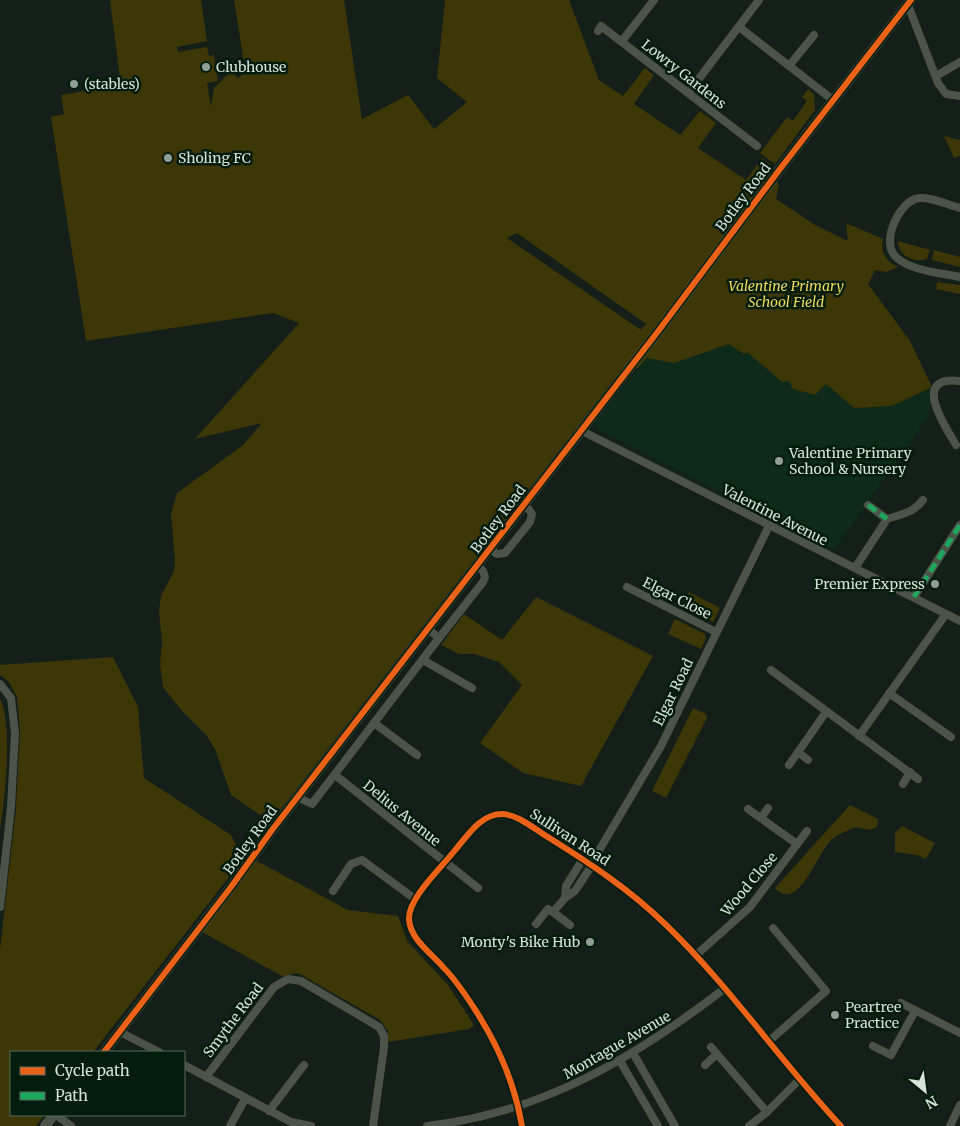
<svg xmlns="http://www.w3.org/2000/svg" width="960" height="1126" font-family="Merriweather,serif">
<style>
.built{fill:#0d2a1a}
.green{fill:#3d3708;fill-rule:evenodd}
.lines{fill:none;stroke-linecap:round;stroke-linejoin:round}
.street{stroke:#4c5348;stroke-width:8}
.secondary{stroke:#4e5548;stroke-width:10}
.quiet{stroke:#20a55d;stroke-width:5;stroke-dasharray:10 5;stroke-linecap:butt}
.cycleway-casing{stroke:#041c0e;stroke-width:9}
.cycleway{stroke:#ea6118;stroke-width:6}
.poi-dot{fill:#909e95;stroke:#041c0e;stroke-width:2}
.labels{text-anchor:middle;stroke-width:5;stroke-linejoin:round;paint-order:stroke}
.poi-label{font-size:14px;fill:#d4e2d8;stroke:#041c0e;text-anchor:start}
.street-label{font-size:14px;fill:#d4e2d8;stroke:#041c0e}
.park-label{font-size:14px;font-style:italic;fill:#eed95b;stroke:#041c0e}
</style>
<rect width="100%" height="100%" fill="#131f18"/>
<!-- built -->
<polygon class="built" points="729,344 743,354 747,352 782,382 789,381 794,389 815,395 826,384 854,408 892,406 932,387 929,416 834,550 597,429 595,422 649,355 674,363"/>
<!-- green -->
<g class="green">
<path d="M 110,0 L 201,0 L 207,41 L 177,47 L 178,52 L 207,47 L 209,56 L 214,55 L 218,81 L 207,83 L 211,107 L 214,88 L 232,70 L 237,78 L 249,71 L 244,63 L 234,0 L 344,0 L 362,119 L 408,95 L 434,129 L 467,102 L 437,78 L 445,0 L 569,0 L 599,80 L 623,96 L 645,68 L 654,75 L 634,104 L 680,135 L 700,111 L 716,123 L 698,148 L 746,180 L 762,158 L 774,167 L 770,173 L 779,185 L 776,199 L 815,225 L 848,241 L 846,223 L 883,239 C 880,253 886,261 898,267 L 887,272 L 875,270 L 868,284 L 910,341 L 932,387 L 892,406 L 854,408 L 826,384 L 815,395 L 793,389 L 789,381 L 782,382 L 747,352 L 744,354 L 729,344 L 674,363 L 647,358 L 638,368 L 623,368 L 271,822 L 231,795 L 215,749 L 206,735 L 182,711 L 163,687 L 160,665 L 162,641 L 159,613 L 161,596 L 174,571 L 175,560 L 171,514 L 177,493 L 242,446 L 262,423 L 195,439 L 299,323 L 273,313 L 86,341 L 51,117 L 64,114 L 61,95 L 108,87 L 109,89 L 121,87 ZM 517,233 L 646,324 L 641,330 L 507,238 Z"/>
<polygon points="808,89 814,94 815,110 775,164 760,153 787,117 793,121 807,101 802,97"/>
<polygon points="944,136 960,140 960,156 954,158"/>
<path d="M 898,241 L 930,250 L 927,259 C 914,263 898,256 898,241 Z"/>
<polygon points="934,250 960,257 960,267 932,260"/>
<polygon points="937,282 960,285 960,294 936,289"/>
<polygon points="689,592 720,608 713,622 681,607"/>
<polygon points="536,597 653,656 581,786 523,773 480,743 522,685 499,662 474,654 459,654 441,645 464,614 502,640"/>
<polygon points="675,619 705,634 706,638 701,649 668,634"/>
<polygon points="113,657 138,707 144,778 231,835 243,859 93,1052 11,1052 11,1115 44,1115 36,1126 0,1126 0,950 16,808 20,731 17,697 9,682 0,675 0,665"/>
<path d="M 0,698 C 13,724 5,801 0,829 Z"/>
<polygon points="693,708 706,714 707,718 666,798 652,791"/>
<path d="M 850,805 L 878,819 L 877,827 L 870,830 L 856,827 C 847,831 838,834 831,840 C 817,853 798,914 775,888 Z"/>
<polygon points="902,826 935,843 926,859 917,855 895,852 895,833"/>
<polygon points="255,860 348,910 398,916 407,941 448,985 474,1025 469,1029 388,1042 388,1031 380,1020 298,973 282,976 200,931"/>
</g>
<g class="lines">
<!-- street -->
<g class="street">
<polyline points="908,5 938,83 946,94 960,96"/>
<polyline points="739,27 833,100"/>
<polyline points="598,31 601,26 757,146"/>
<polyline points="622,41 654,0"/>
<polyline points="789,66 814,35"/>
<polyline points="936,76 960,62"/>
<polyline points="688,93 759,0"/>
<path d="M 960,208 C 948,205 927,195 915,199 C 897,206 880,244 897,258 C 912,271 941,273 960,277"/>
<polyline points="580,430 960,621"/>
<path d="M 956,445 C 945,426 910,375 960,381"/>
<polyline points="868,505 887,519"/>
<polyline points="490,549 497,554 505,553 530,522 532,514 525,504"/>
<path d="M 855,568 L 887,519 C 902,514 913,513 923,500"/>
<polyline points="627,587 716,632"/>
<polyline points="914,597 960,525"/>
<polyline points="439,638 483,582 485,577 483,571 478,566"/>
<polyline points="423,660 472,688"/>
<polyline points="771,670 918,779"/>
<polyline points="0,684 11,698 15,733 11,807 0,907"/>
<polyline points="889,693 951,737"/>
<polyline points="374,723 417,755"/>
<polyline points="859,736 946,614"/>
<polyline points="798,752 808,760"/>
<polyline points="789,765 826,712"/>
<polyline points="335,775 478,888"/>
<polyline points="903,784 910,772"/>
<polyline points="297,797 312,804 439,638 428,629"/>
<polyline points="748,809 797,844"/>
<polyline points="761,818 768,808"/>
<polyline points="583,859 566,886 565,898 575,891 592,865"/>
<polyline points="591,864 661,746 769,526"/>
<polyline points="333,891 351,864 362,860 415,899"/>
<polyline points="565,898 553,912 570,925"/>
<polyline points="536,924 548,909 553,912"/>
<polyline points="695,956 750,907 807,831"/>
<polyline points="901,1003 960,1033"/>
<polyline points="120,1032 159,1052"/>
<polyline points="768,1042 826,991 773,928"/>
<polyline points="873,1046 891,1055 915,1011"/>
<polyline points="711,1047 767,1112"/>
<polyline points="633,1053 675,1126"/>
<polyline points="620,1061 658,1126"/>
<polyline points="184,1065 291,1122 311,1126"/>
<polyline points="705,1065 717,1054"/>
<polyline points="206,1077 274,987 288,979 301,981 379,1027 384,1036 384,1047 373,1126"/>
<polyline points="269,1111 304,1065"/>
<polyline points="56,1115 71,1126"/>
<polyline points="230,1126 245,1099"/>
<path d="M 427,1126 C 542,1113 634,1058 724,989"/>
<path d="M 522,1126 C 515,1085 497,1043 474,1008 C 465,994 455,979 443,967 C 431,953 410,939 409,919 C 408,898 443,866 456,849 C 468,835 481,814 502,814 C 518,814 537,831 551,839 C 591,864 630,890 664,923 C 729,985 780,1061 841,1126"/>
<polyline points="749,1126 767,1112 800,1079"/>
<polyline points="950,1126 960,1105"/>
</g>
<!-- secondary -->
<g class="secondary">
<polyline points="104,1052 231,887 272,830 656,334 780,169 911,0"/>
<polyline points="45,1126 54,1115"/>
</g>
<!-- quiet -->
<g class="quiet">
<polyline points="868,505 887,519"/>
<polyline points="914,597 960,525"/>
</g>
<defs>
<g id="cycleway">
<polyline points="104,1052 231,887 272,830 656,334 780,169 911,0"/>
<path d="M 522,1126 C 515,1085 497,1043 474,1008 C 465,994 455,979 443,967 C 431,953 410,939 409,919 C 408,898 443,866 456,849 C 468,835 481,814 502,814 C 518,814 537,831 551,839 C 591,864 630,890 664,923 C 729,985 780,1061 841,1126"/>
</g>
</defs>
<!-- cycleway casing -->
<use href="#cycleway" class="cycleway-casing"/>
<!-- cycleway -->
<use href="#cycleway" class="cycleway"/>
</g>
<!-- markers -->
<g class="poi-dot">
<circle cx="206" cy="67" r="5"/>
<circle cx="74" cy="84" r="5"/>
<circle cx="168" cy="158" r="5"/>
<circle cx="779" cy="461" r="5"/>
<circle cx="935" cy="584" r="5"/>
<circle cx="590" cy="942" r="5"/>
<circle cx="835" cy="1015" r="5"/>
</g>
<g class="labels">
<!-- poi labels -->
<g class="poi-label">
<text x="216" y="72">Clubhouse</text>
<text x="84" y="89">(stables)</text>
<text x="178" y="163">Sholing FC</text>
<text x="789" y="458">Valentine Primary<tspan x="789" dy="16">School &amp; Nursery</tspan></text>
<text x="925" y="589" text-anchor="end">Premier Express</text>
<text x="580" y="947" text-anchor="end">Monty's Bike Hub</text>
<text x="845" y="1012">Peartree<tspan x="845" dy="16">Practice</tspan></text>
</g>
<!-- street labels -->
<g class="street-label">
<text transform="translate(684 74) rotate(38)" y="5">Lowry Gardens</text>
<text transform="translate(743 197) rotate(-53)" y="5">Botley Road</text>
<text transform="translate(775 515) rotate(27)" y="5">Valentine Avenue</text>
<text transform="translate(498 519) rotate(-53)" y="5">Botley Road</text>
<text transform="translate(677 598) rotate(27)" y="5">Elgar Close</text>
<text transform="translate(673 692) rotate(-64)" y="5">Elgar Road</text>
<text transform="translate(402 813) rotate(39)" y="5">Delius Avenue</text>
<text transform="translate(570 837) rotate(33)" y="5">Sullivan Road</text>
<text transform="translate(250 840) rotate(-54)" y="5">Botley Road</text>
<text transform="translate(749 884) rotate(-50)" y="5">Wood Close</text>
<text transform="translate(233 1020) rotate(-53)" y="5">Smythe Road</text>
<text transform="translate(617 1045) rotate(-30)" y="5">Montague Avenue</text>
</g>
<!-- park labels -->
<g class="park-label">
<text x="786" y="291">Valentine Primary<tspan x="786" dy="16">School Field</tspan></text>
</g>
</g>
<!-- legend -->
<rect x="10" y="1051" width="175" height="65" fill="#041c0e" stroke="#576b5f"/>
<rect x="20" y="1067" width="25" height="8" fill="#ea6118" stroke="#576b5f"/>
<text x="55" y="1076" font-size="15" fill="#d4e2d8">Cycle path</text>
<rect x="20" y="1092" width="25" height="8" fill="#20a55d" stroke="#576b5f"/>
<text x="55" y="1101" font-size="15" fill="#d4e2d8">Path</text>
<!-- north arrow -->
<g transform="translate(925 1091) rotate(151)" stroke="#041c0e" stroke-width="4" paint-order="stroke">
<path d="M0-4L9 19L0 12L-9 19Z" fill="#d4e2d8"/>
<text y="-8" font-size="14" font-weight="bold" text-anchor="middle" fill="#d4e2d8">N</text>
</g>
</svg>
